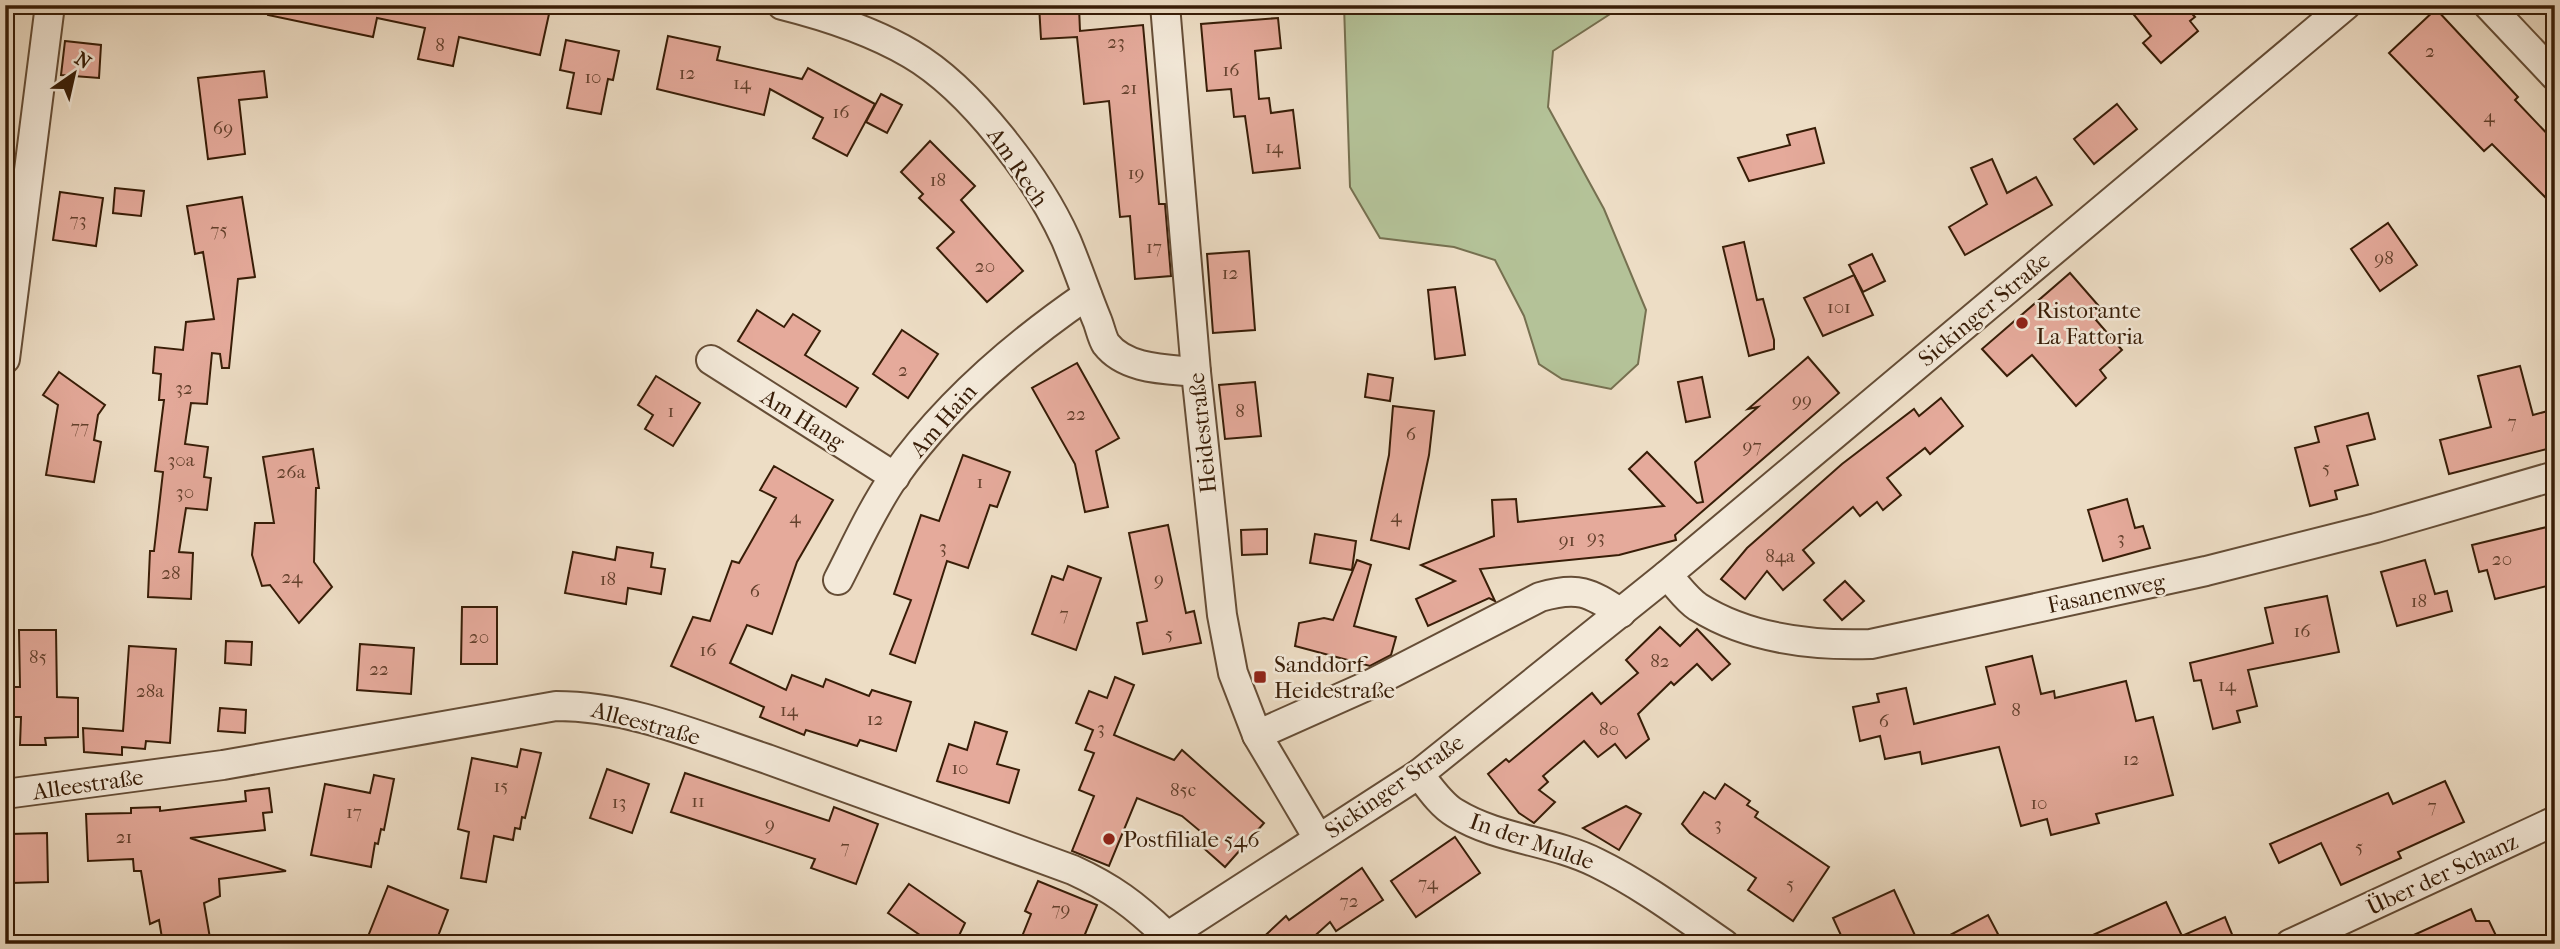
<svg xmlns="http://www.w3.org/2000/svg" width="2560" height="949" font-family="'IM FELL French Canon',serif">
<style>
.green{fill:#b4c298;stroke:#767050;stroke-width:2}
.building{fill:#e5aa9b;stroke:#381d07;stroke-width:2}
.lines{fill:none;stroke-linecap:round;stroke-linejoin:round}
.minor-casing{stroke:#654d36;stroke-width:32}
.minor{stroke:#f3e9d9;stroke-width:28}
.poi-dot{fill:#8f2418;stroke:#f3e9d9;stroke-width:2.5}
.labels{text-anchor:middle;stroke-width:5;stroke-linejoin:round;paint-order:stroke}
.number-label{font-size:19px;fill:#63402c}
.street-label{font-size:23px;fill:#381d07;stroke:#f3e9d9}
.poi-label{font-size:23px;fill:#381d07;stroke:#f3e9d9;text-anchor:start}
</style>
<rect width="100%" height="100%" fill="#edddc5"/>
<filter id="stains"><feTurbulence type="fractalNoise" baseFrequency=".00286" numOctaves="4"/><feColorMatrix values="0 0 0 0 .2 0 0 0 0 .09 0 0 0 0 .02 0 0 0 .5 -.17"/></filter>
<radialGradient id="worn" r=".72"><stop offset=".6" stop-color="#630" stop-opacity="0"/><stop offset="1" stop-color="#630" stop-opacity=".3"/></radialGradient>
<!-- green -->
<polygon class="green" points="1344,5 1624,5 1553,51 1548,107 1604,209 1646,310 1638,364 1611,389 1562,379 1539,364 1524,316 1495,260 1454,247 1380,238 1350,187"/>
<!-- building -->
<g class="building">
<polygon points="269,5 551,5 540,55 459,37 453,66 418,59 425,28 377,18 373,37 268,15"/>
<polygon points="1039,5 1079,7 1080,31 1143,25 1159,204 1165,204 1171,276 1135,279 1130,216 1120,217 1109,101 1084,104 1077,37 1041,39"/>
<polygon points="2126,5 2184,5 2195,17 2190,21 2198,31 2161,63 2143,43 2151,36"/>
<polygon points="2436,9 2518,97 2515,100 2555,142 2555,207 2492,144 2484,151 2389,53"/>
<polygon points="1278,18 1281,48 1255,51 1259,99 1269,98 1271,113 1293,110 1300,168 1253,173 1245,116 1234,117 1231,89 1207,91 1201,24"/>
<polygon points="668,36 720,47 717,60 802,79 808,68 875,104 847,156 813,138 823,118 770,89 764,115 657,89"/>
<polygon points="566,40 619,51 613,80 608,79 601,114 567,108 574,73 560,70"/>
<polygon points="65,41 101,45 99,78 61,75"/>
<polygon points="264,71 267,97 239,100 245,154 208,159 198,78"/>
<polygon points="881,94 902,105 887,133 866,122"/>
<polygon points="2117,104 2137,129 2094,164 2074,139"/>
<polygon points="1815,128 1824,163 1749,181 1738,158 1790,145 1787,135"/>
<polygon points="930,141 975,186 961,200 1023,271 987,302 937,248 954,232 919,198 923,194 901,172"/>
<polygon points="1992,159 2007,193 2036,177 2052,205 1965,255 1949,227 1987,204 1971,168"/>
<polygon points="115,188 144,191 141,216 113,213"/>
<polygon points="60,192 103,198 96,246 53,240"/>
<polygon points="242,197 255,277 238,279 229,368 222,368 220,354 212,353 207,404 191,403 185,444 208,447 204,477 211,478 207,510 186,508 179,552 193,553 191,599 148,597 150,551 154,551 163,472 155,471 164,400 159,400 161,374 153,373 155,347 183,350 186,322 214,319 203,252 195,254 187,206"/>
<polygon points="2388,223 2417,265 2380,291 2351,249"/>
<polygon points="1744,242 1757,300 1763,299 1774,340 1774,349 1749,356 1723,247"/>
<polygon points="1249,251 1255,330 1213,333 1207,254"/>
<polygon points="1872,254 1885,281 1863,292 1849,265"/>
<polygon points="2070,273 2104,312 2096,320 2122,350 2100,370 2106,378 2076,406 2032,355 2007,376 1982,349"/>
<polygon points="1854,275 1873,315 1823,336 1804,298"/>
<polygon points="1455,287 1465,355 1435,359 1428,290"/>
<polygon points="757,310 784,327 793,314 820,331 805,355 858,388 846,407 738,341"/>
<polygon points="902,330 938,354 908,398 873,374"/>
<polygon points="1808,357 1839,393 1675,535 1676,540 1619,555 1480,569 1495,601 1489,598 1428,626 1416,599 1455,581 1421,565 1494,536 1492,500 1516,499 1518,522 1664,506 1629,469 1647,452 1697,503 1703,502 1695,462 1758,407 1748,409"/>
<polygon points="1077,363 1119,438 1096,451 1108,507 1085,512 1075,464 1032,388"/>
<polygon points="2520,366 2533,415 2555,409 2555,447 2449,474 2440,440 2491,427 2478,376"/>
<polygon points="59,372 105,405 98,415 94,440 101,442 94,482 46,475 58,405 43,395"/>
<polygon points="1368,374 1393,378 1390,401 1365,397"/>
<polygon points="656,376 700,403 673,446 645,429 653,415 638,405"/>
<polygon points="1702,377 1710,417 1686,422 1678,382"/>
<polygon points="1255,382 1261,436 1225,439 1219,385"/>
<polygon points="1941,398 1963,426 1930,454 1925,448 1887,478 1901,495 1883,510 1877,502 1860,516 1853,507 1803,550 1814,563 1783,590 1767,571 1745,599 1721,579 1747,548 1842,464 1914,409 1919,416"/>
<polygon points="1393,406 1434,411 1429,455 1409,549 1371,540 1389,455"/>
<polygon points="2368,413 2375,439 2347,446 2358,485 2335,491 2337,499 2310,506 2295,448 2319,442 2315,427"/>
<polygon points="313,449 319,488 316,488 314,562 332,587 299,623 270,585 262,586 252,555 255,523 274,523 263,457"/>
<polygon points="963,455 1010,472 997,507 990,505 968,568 947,561 915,663 890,654 911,600 894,594 921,515 939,521"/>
<polygon points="774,466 833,500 797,562 772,634 747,625 730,663 786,690 792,675 823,687 826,679 869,696 872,690 911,702 896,751 860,740 857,746 806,730 804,735 760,717 764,707 671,666 693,617 710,621 732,561 739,563 776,498 760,490"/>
<polygon points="2127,499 2135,528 2143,526 2150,548 2103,561 2088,510"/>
<polygon points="1168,525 1186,613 1194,611 1201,643 1143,654 1137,623 1147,621 1129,533"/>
<polygon points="2555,525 2555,584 2495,599 2487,570 2479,572 2472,545"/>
<polygon points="1267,529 1267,554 1242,555 1241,530"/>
<polygon points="1315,534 1356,541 1352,570 1310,563"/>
<polygon points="617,547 653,553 651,567 665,569 661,594 628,588 626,604 565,593 573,552 615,560"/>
<polygon points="1357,560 1371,565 1354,626 1396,637 1391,655 1370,666 1295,646 1299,623 1324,618 1333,620"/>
<polygon points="2425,560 2435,594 2447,591 2452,611 2397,626 2381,572"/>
<polygon points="1068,566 1101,578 1076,650 1032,634 1052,576 1063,580"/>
<polygon points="1845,581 1864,601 1842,620 1824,600"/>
<polygon points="2327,596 2339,652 2248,670 2257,706 2237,711 2240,722 2213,729 2201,680 2194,681 2190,663 2273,643 2265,608"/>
<polygon points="462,607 497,607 497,664 461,664"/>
<polygon points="1660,627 1680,646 1697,629 1730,664 1712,680 1697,664 1674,685 1671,682 1638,714 1649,739 1626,758 1615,744 1598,757 1584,741 1543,776 1548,782 1539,790 1555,802 1534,823 1519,813 1488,774 1506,759 1509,762 1592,693 1601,704 1638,673 1626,660"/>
<polygon points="19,630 56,630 57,697 78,698 78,737 45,738 46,745 20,745 21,717 14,717 14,687 20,687"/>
<polygon points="226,641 252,642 251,665 225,663"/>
<polygon points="360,644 414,648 411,694 357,690"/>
<polygon points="129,646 176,649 170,743 146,741 145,749 122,747 122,755 84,752 83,728 123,731"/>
<polygon points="2032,656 2041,694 2054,691 2055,698 2126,681 2136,721 2153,717 2173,795 2096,814 2099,823 2051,835 2047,819 2021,826 1999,747 1922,764 1920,752 1885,759 1880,736 1860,741 1853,707 1879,702 1877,694 1906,688 1914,724 1995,704 1986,667"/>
<polygon points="1115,677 1134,685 1114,735 1174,760 1182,750 1264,823 1225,867 1199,844 1206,836 1182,816 1137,798 1109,866 1072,851 1094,796 1079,790 1094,753 1085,750 1093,730 1076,723 1089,691 1107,698"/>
<polygon points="220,708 246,710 245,733 218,731"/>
<polygon points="975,722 1007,732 997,764 1019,770 1009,803 937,781 949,744 967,750"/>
<polygon points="521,749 541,753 525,818 522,817 520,829 515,828 513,840 494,836 486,882 461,878 469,832 458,829 472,758 517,767"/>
<polygon points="607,769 649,784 632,833 590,818"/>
<polygon points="685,773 829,821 834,807 878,824 856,884 811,868 815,859 671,812"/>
<polygon points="374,775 394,779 384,830 381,829 378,844 375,843 371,867 311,855 325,784 370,793"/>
<polygon points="2445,781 2464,822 2398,852 2401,858 2341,885 2321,843 2279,863 2270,844 2388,793 2393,804"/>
<polygon points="1725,784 1750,801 1747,805 1758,812 1755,817 1829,867 1793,921 1748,890 1756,878 1690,833 1682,824 1704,792 1715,799"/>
<polygon points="269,788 272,812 263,813 265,830 190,838 286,871 219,879 220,896 204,903 211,944 163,944 159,920 150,924 141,871 134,871 133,859 88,861 86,814 131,813 131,808 160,807 160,811 246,801 245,791"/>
<polygon points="1626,806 1641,814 1619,850 1583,828"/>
<polygon points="47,833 48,882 11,883 10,834"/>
<polygon points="1455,837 1480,873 1416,917 1391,881"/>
<polygon points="1362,868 1383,900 1336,931 1330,922 1308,942 1310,944 1256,944 1286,916 1289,920"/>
<polygon points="1038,881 1097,905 1081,944 1019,944 1031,914 1025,911"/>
<polygon points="909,884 965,923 955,944 933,944 888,913"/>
<polygon points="388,886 448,910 435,944 365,944"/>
<polygon points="1894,890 1919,944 1845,944 1833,918"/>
<polygon points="2166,902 2182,936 2225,917 2236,944 2073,944"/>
<polygon points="2471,909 2476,921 2489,921 2500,944 2394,944"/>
<polygon points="1988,915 1998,934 1980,944 1933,944"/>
</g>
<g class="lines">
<defs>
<g id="minor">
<path d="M 782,5 C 826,16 872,31 911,54 C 971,89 1038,178 1066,240 C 1077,266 1086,293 1097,320 C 1100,327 1102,338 1106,344 C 1126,370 1167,369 1196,372"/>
<polyline points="1165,5 1196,372 1222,615 1233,673 1257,735 1318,838"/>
<polyline points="2488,5 2555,76"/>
<polyline points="5,359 50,5"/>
<polyline points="711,360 895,477"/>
<path d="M 1667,575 C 1677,585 1686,599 1698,607 C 1749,639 1812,646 1871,644 L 2206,571 L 2376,528 L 2555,476"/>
<path d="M 838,580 C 856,545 872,509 894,477 C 946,403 1014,345 1087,295"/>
<path d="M 1257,735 L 1369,685 L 1540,597 C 1578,586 1589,592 1621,613"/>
<path d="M 1419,774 C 1429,787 1441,805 1455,813 C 1499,840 1551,840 1597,863 C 1642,885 1682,915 1724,944"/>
<path d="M 5,794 L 223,765 L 556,706 C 630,706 698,736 767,759 C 869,795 971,833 1073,870 C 1112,888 1135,905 1166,935"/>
<polyline points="1156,944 1419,774 1667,575 2346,5"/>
<polyline points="2290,944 2555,821"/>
</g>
</defs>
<!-- minor casing -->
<use href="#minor" class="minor-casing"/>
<!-- minor -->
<use href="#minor" class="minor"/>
</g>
<!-- markers -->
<g class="poi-dot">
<circle cx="2022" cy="323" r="7"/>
<rect x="1253" y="670" width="14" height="14" rx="3.5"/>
<circle cx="1109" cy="839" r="7"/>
</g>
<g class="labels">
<!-- number labels -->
<g class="number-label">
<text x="1116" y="48">23</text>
<text x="440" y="51">8</text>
<text x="2430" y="57">2</text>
<text x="1231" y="76">16</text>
<text x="687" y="79">12</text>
<text x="593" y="83">10</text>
<text x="742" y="89">14</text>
<text x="1129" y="94">21</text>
<text x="841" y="118">16</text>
<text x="2489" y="122">4</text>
<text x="223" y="134">69</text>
<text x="1274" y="153">14</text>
<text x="1136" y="179">19</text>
<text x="938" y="186">18</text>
<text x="78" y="226">73</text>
<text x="219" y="236">75</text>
<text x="1154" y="253">17</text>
<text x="2384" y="264">98</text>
<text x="985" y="272">20</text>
<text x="1230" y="279">12</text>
<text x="1839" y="313">101</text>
<text x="903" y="376">2</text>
<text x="184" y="394">32</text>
<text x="1802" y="406">99</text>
<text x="671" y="417">1</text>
<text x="1240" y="417">8</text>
<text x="1076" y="420">22</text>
<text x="2512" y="428">7</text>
<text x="80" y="433">77</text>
<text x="1411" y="440">6</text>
<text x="1752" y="452">97</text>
<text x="181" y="466">30a</text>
<text x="2326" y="474">5</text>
<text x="291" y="478">26a</text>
<text x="980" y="488">1</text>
<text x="185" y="498">30</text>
<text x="1396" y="522">4</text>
<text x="795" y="523">4</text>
<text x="1596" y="543">93</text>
<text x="2121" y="544">3</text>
<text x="1567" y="546">91</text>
<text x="943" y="553">3</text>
<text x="1780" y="562">84a</text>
<text x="2502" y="565">20</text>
<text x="171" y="579">28</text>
<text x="292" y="583">24</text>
<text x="608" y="585">18</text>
<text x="1159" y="585">9</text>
<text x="755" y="597">6</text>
<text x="2419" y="607">18</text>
<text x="1064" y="620">7</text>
<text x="2302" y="637">16</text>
<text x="1169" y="640">5</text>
<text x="479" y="643">20</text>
<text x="708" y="656">16</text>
<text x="38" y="663">85</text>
<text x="1660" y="667">82</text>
<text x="379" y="675">22</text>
<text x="2227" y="691">14</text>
<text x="150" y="697">28a</text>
<text x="789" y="716">14</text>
<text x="2016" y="716">8</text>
<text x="875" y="725">12</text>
<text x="1884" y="727">6</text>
<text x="1101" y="734">3</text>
<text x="1609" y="735">80</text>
<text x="2131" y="765">12</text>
<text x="960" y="774">10</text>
<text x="501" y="792">15</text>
<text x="1183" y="796">85c</text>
<text x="698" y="807">11</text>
<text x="619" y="808">13</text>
<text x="2039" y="809">10</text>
<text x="2432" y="812">7</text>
<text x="354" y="818">17</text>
<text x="770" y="830">9</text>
<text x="1718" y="830">3</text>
<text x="124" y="843">21</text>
<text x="845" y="853">7</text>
<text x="2359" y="853">5</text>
<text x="1428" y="889">74</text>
<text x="1790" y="890">5</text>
<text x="1349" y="907">72</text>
<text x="1061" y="915">79</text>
</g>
<!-- street labels -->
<g class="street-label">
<text transform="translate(1018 167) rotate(56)" y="8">Am Rech</text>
<text transform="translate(1984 309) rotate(-40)" y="8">Sickinger Straße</text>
<text transform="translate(803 419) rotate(32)" y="8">Am Hang</text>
<text transform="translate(943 420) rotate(-49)" y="8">Am Hain</text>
<text transform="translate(1202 433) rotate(-96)" y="8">Heidestraße</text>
<text transform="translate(2106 593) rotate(-12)" y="8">Fasanenweg</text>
<text transform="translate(646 723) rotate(15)" y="8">Alleestraße</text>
<text transform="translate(88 784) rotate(-8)" y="8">Alleestraße</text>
<text transform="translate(1394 786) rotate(-35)" y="8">Sickinger Straße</text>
<text transform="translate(1532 841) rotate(19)" y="8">In der Mulde</text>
<text transform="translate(2442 874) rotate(-25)" y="8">Über der Schanz</text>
</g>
<!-- poi labels -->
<g class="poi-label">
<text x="2036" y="318">Ristorante<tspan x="2036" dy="26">La Fattoria</tspan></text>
<text x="1274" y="672">Sanddorf<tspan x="1274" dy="26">Heidestraße</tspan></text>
<text x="1123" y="847">Postfiliale 546</text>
</g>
</g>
<!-- margin -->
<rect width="2560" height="949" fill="none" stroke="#edddc5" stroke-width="28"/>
<rect x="7" y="7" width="2546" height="935" fill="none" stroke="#381d07" stroke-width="3.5"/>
<rect x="14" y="14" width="2532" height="921" fill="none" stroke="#381d07" stroke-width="2"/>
<!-- north arrow -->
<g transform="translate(74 74) rotate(34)" stroke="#f3e9d9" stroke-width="5" paint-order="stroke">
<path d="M0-5L12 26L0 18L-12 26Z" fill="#381d07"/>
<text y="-10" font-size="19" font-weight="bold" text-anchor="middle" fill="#381d07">N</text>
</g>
<rect width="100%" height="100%" filter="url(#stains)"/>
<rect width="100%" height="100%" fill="url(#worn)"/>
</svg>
